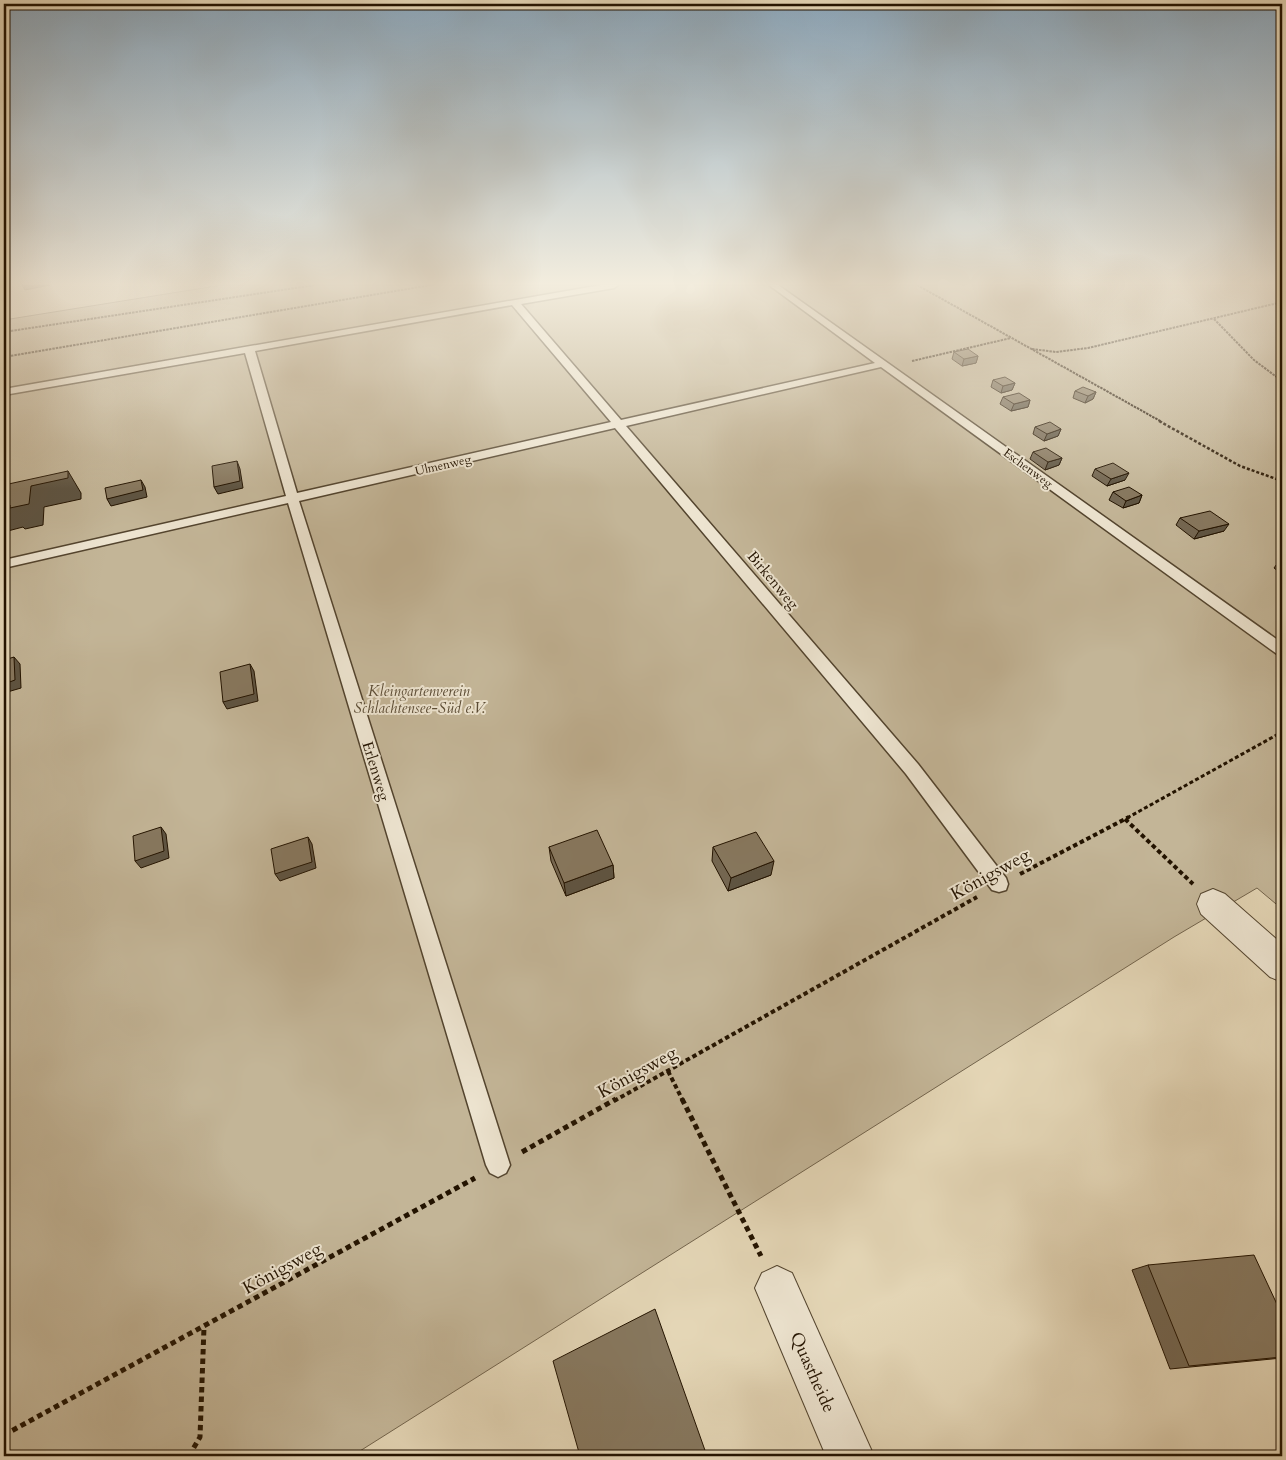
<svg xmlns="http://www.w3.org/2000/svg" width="1286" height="1460" font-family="Cardo,serif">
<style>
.green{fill:#c3b597;stroke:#73644c}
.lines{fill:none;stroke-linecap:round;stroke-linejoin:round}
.lane-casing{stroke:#53442e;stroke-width:3}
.street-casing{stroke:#53442e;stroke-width:2}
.path-far4{stroke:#231300;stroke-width:2;stroke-dasharray:2.5 1;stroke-linecap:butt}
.path-far3{stroke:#231300;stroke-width:2.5;stroke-dasharray:3 2;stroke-linecap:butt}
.path-far2{stroke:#231300;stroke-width:3;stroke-dasharray:4 2.5;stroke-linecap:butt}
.path-far1{stroke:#231300;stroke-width:4;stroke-dasharray:4.5 3;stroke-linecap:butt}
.path{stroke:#231300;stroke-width:5;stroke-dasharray:5.5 4;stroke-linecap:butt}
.lane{fill:#ede4d0;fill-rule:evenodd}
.street{fill:#ede4d0;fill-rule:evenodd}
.wall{fill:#746752;stroke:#231300}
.shaded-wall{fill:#5e5442;stroke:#231300}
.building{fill:#87785f;stroke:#231300}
.labels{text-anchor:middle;stroke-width:4;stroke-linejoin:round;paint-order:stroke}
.far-street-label{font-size:12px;fill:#231300;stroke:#ede4d0}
.street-label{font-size:15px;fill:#231300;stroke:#ede4d0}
.park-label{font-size:15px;font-style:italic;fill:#5b4c35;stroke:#ede4d0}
.near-street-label{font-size:18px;fill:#231300;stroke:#ede4d0}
</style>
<rect width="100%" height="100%" fill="#e4d6b6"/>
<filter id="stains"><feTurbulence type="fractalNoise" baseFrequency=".004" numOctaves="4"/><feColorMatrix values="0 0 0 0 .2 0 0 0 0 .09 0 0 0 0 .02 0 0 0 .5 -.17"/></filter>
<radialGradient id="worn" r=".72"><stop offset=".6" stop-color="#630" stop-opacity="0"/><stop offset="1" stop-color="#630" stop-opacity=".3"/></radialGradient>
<!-- green -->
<polygon class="green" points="222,285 1282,285 1282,909 1257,888 1174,937 352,1456 4,1456 4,320"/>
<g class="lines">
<defs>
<path id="lane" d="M 601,285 L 618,285 L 614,288 L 521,304 L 621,420 L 875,363 L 769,285 L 778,285 L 1282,643 L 1282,655 L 1277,654 L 881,367 L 626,426 L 918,764 L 1006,878 L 1008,884 L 1006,890 L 999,892 L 992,890 L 906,774 L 615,428 L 299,501 L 510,1165 L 506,1173 L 498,1177 L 490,1173 L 486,1165 L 288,503 L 4,568 L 4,560 L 286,496 L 245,353 L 4,395 L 4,389 ZM 512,305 L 611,422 L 297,493 L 255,351 Z"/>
<g id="street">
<polygon points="1213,889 1225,894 1282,944 1282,982 1270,977 1201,914 1197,904 1201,894"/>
<polygon points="777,1266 792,1273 874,1456 826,1456 755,1288 762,1273"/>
</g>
</defs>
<!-- lane casing -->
<use href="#lane" class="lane-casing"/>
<!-- street casing -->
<use href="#street" class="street-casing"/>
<!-- path-far4 -->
<g class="path-far4">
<polyline points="917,285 1162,422"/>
<polyline points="1214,319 1254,360 1282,381"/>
<polyline points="4,332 315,285"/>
<polyline points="1032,349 1056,352 1088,348 1282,302"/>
<polyline points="4,357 431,285"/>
<polyline points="912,361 1011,338"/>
</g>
<!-- path-far3 -->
<polyline class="path-far3" points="1159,421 1240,466 1282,481"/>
<!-- path-far2 -->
<polyline class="path-far2" points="1127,818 1282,732"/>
<!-- path-far1 -->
<g class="path-far1">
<polyline points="1125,819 1193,884"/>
<polyline points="1020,874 1129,817"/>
<polyline points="668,1071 683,1101"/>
<polyline points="614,1101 977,897"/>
</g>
<!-- path -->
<g class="path">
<polyline points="682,1099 761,1256"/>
<polyline points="522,1152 616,1099"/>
<polyline points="4,1435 475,1178"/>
<polyline points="189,1456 200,1437 204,1327"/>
</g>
<!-- lane -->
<use href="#lane" class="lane"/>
<!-- street -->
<use href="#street" class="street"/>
</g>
<!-- wall -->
<g class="wall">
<polygon points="954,352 978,356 976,363 962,366 952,359"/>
<polygon points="993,380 1015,383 1012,390 1001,393 991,387"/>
<polygon points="1075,391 1096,392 1093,399 1085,403 1073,398"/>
<polygon points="1003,397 1030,400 1028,407 1011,411 1000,404"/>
<polygon points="1035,427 1061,429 1058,436 1044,441 1033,434"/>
<polygon points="1033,452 1062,458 1059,465 1045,470 1030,459"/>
<polygon points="1095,469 1125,480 1107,486 1092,476"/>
<polygon points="1113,492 1142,495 1139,503 1123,508 1109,500"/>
<polygon points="1180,518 1224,531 1194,539 1176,525"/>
<polygon points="1282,560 1282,574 1274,568 1279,561"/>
<polygon points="549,847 613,865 614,878 566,896 551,861"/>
<polygon points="713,847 771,875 728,891 712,861"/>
<polygon points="1148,1265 1282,1315 1282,1358 1170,1369 1132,1270"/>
</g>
<!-- shaded-wall -->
<g class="shaded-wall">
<polygon points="22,285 50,285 25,290"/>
<polygon points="4,289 8,295 4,296"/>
<polygon points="978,356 976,363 962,366 964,359"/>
<polygon points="1015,383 1012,390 1001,393 1003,386"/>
<polygon points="1096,392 1093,399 1085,403 1088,396"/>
<polygon points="1030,400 1028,407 1011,411 1014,404"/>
<polygon points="1061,429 1058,436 1044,441 1047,434"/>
<polygon points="1062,458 1059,465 1045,470 1048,462"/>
<polygon points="237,461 240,469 243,488 218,494 214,487"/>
<polygon points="68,471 81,493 81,499 44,507 43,525 25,529 23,527 4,532 4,507 31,486"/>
<polygon points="1129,473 1125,480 1107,486 1111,479"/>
<polygon points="141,480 145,487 147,497 111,506 107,499"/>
<polygon points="1142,495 1139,503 1123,508 1126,501"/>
<polygon points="1229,524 1224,531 1194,539 1199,531"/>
<polygon points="14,657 20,664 21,688 4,693 4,684"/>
<polygon points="250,664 254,671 258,701 227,709 223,702"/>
<polygon points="161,827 166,834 169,858 141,868 135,861"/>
<polygon points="308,837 312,844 316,868 280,881 275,874"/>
<polygon points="774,861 771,875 728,891 731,878"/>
<polygon points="613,865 614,878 566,896 564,883"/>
</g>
<!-- building -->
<g class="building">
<polygon points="968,349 978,356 964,359 954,352"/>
<polygon points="1005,377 1015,383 1003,386 993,380"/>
<polygon points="1083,387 1096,392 1088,396 1075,391"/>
<polygon points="1019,393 1030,400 1014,404 1003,397"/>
<polygon points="1050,422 1061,429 1047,434 1035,427"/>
<polygon points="1046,448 1062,458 1048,462 1033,452"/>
<polygon points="237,461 240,481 214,487 212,466"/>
<polygon points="1113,463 1129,473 1111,479 1095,469"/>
<polygon points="68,471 68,478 31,486 29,504 10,508 10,505 4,507 4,485"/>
<polygon points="141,480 143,490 107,499 105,488"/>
<polygon points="1129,487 1142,495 1126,501 1113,492"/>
<polygon points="1210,511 1229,524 1199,531 1180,518"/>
<polygon points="14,657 15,680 4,684 4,660"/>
<polygon points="250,664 254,694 223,702 220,672"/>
<polygon points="161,827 164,851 135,861 133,836"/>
<polygon points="597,830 613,865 564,883 549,847"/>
<polygon points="756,832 774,861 731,878 713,847"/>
<polygon points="308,837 312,862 275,874 271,849"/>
<polygon points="1254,1255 1282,1315 1282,1357 1189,1366 1148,1265"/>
<polygon points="655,1309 707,1456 580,1456 553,1361"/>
</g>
<!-- sky -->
<linearGradient id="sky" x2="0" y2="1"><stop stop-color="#8ca7bb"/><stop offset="0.58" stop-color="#f3edde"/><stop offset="1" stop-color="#f3edde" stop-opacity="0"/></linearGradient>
<rect width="1286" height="489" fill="url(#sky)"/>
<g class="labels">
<!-- far-street labels -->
<g class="far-street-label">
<text transform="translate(443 465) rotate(-13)" y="4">Ulmenweg</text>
<text transform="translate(1028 468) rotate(36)" y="4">Eschenweg</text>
</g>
<!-- street labels -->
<g class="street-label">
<text transform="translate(773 580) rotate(50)" y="5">Birkenweg</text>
<text transform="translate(376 771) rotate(73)" y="5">Erlenweg</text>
</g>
<!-- park labels -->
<g class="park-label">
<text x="419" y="696">Kleingartenverein<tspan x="419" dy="17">Schlachtensee-Süd e.V.</tspan></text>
</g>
<!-- near-street labels -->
<g class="near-street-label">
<text transform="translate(990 874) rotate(-29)" y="6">Königsweg</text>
<text transform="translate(637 1072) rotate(-29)" y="6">Königsweg</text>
<text transform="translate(282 1268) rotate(-29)" y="6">Königsweg</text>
<text transform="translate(813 1372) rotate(66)" y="6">Quastheide</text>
</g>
</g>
<!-- margin -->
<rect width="1286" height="1460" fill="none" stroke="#e4d6b6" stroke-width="20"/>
<rect x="5" y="5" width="1276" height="1450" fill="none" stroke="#231300" stroke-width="2.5"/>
<rect x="10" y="10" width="1266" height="1440" fill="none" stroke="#231300"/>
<rect width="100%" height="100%" filter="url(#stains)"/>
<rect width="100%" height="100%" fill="url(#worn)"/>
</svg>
